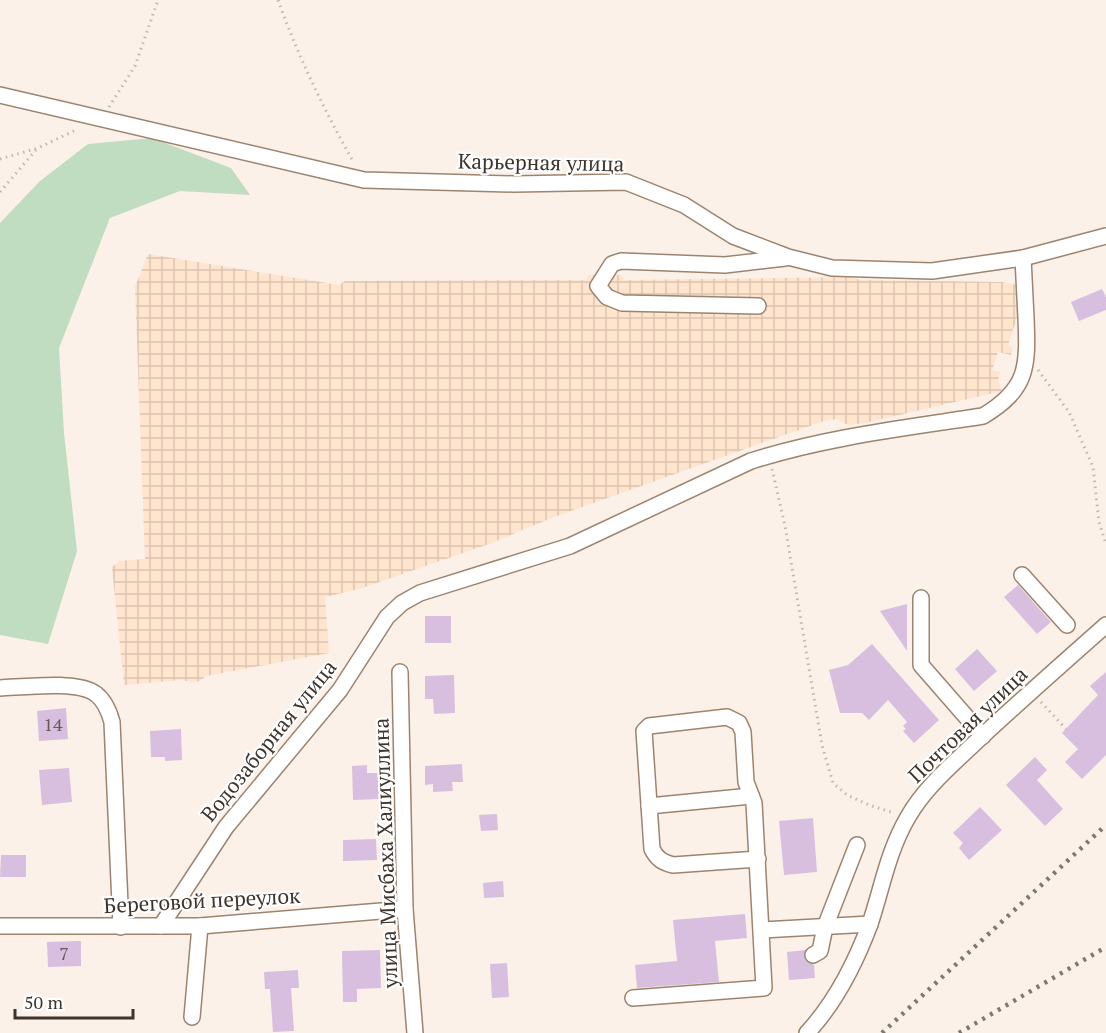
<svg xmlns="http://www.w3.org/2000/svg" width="1106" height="1033" font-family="'PT Serif',serif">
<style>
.industrial{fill:url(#industrial-grid)}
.grass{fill:#c0dcc1}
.building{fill:#d8bfe0}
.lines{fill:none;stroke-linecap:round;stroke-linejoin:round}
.minor-casing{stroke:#9c846f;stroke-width:18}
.path{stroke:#c2b7ae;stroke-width:3;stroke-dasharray:1.5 4.5;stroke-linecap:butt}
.minor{stroke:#fff;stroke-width:15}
.rail{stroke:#82776e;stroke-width:4.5;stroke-dasharray:3 6;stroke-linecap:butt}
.labels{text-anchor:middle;stroke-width:4.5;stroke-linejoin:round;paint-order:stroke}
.number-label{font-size:18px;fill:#655759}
.street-label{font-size:21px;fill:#3f342c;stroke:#fff}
</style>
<defs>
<pattern id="industrial-grid" width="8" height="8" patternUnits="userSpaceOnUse" patternTransform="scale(1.5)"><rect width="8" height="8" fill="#ffe4ce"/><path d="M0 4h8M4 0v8" fill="none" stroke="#dcc4b1"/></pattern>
</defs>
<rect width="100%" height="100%" fill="#fcf1e8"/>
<!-- industrial -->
<polygon class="industrial" points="148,254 339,285 345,281 587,280 589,275 622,275 624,280 852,277 860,280 1002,282 1017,285 1018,299 1016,306 1020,308 1008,345 1013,348 1011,355 998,352 992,370 1000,372 998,381 1002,391 865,423 848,425 837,419 824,421 554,517 489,544 359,589 325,597 329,653 206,676 200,681 193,682 181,680 124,685 112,567 119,561 145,559 135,287"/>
<!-- grass -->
<polygon class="grass" points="152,138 231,168 250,195 180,191 110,218 59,348 64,433 77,551 48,644 0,635 0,223 40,181 88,144"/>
<!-- building -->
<g class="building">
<polygon points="1102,289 1106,297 1106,310 1079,321 1071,302"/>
<polygon points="1018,585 1051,622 1037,634 1004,597"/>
<polygon points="907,604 907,651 880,611"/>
<rect x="425" y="616" width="26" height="27"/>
<polygon points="872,644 939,720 914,743 903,731 906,729 903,726 907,722 888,700 869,720 862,713 840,713 829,670 848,665"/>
<polygon points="977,649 997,671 974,691 955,669"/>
<polygon points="1106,672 1106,755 1082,779 1065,762 1078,749 1062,733 1098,695 1090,686"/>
<polygon points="454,675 455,713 434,714 433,699 425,699 425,676"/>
<polygon points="66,708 68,739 39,741 37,711"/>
<polygon points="181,729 182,760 165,761 165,757 151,757 150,731"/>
<polygon points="1035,757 1047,770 1037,780 1063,809 1045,826 1006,785"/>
<polygon points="462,764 463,782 452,782 453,791 433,792 433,784 425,785 425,766"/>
<polygon points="367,765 367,773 379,773 380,799 353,800 352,766"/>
<polygon points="69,768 72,802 42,805 39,770"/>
<polygon points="980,807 1002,830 969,860 959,848 963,843 953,833"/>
<polygon points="497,814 498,830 481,831 479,815"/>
<polygon points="813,818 817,872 784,875 779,821"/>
<polygon points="376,839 377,860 343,861 343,840"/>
<polygon points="1,855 26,855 26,877 0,877"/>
<polygon points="503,881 504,897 484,898 483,883"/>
<polygon points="745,914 747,938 715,941 719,982 637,988 635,965 677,961 673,920"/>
<polygon points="81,941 81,966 48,967 47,942"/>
<polygon points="380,950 381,988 357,989 357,1002 343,1002 342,951"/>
<polygon points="805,950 805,960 814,965 815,978 789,980 787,952"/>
<polygon points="507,963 509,997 492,998 490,964"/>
<polygon points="298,970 299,988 291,988 294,1031 273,1032 270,989 265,989 264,972"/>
</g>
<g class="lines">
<defs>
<g id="minor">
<polyline points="0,95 364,180 514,184 626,182 684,205 733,236 788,257 832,268 932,271 1023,258 1106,236"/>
<polyline points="758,306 622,303 607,297 598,286 612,264 621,261 725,265 785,258"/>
<polyline points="1022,575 1067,625"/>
<polyline points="921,598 921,665 983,736"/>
<polyline points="400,672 405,909 415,1033"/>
<path d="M 0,688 C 24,687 78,680 96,694 C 105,701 109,711 112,722 L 121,927"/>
<polyline points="649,806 751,796"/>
<polyline points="0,926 200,926 405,909"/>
<path d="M 161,926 L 226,827 L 340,690 L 387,617 L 402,603 L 420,593 L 570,546 L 751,461 C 826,437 905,428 983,416 C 1028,389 1028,367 1026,318 C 1025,298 1024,278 1023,258"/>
<polyline points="762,930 870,924"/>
<polyline points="813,955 820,951 825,927 857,845"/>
<path d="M 633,998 L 764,988 L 754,803 L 746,782 L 743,732 L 739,723 L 727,717 L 649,726 L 644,731 L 652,849 C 657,859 662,862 673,865 L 758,859"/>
<polyline points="192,1017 200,926"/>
<path d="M 807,1033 C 836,1002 855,964 870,924 C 882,888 888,851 908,817 C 925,787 953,764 978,740 C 1020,701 1063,663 1106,625"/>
</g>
</defs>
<!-- minor casing -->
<use href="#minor" class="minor-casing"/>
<!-- path -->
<g class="path">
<path d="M 278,0 C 298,56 324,110 353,161"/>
<polyline points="109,107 135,66 158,0"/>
<polyline points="0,159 38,148 78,129"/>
<polyline points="0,192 36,150"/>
<polyline points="1038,370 1069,412 1093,467 1099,522 1106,544"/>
<polyline points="772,469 785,526 822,745 833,783 847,795 869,805 894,813"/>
<polyline points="1041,702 1066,729"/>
</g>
<!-- minor -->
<use href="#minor" class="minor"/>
<!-- rail -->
<g class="rail">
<polyline points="882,1033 1106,825"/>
<polyline points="959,1033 1106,947"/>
</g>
</g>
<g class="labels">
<!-- number labels -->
<g class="number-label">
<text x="53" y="731">14</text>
<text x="64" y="960">7</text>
</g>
<!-- street labels -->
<g class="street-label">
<text transform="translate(541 163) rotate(1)" y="7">Карьерная улица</text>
<text transform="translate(968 725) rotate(-44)" y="7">Почтовая улица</text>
<text transform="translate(269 741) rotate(-51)" y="7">Водозаборная улица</text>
<text transform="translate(386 853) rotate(-92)" y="7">улица Мисбаха Халиуллина</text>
<text transform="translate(202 901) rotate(-3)" y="7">Береговой переулок</text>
</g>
</g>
<!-- scale -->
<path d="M15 1009v9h118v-9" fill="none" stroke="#3f342c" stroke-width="3"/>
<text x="24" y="1009" font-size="18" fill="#3f342c" stroke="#ffffff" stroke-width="4.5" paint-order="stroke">50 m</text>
</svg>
